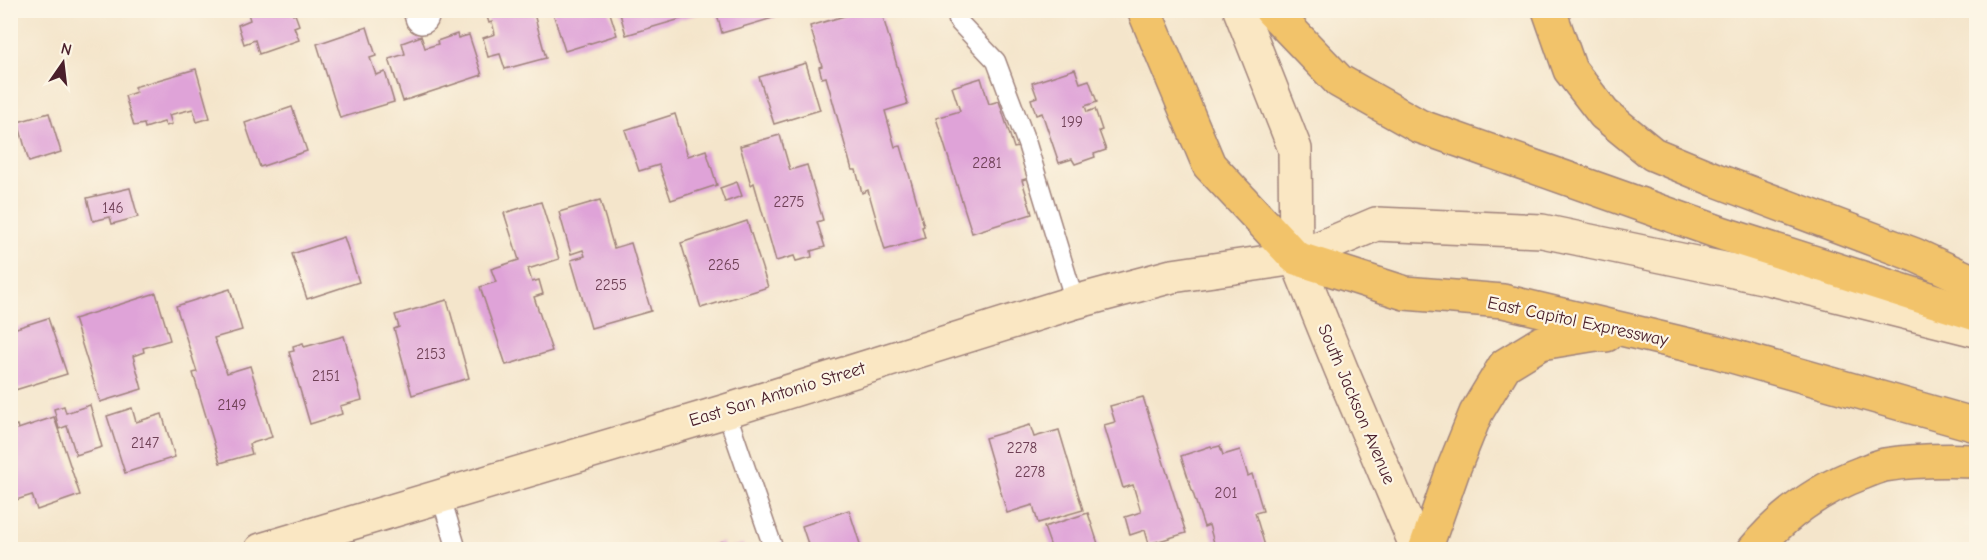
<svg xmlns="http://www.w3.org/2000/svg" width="1987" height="560" font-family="'Comic Neue',sans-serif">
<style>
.building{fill:#dfa3d8}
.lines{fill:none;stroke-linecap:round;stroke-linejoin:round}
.lane-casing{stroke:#9f827b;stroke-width:21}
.street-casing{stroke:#9f827b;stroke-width:36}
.secondary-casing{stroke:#9f827b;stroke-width:36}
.primary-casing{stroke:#9f827b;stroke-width:36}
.highway-casing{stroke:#9f827b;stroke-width:36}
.lane{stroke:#fff;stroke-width:18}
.street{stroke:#fff;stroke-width:33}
.secondary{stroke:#fae7c3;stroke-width:33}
.primary{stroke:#f2c36a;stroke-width:33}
.highway{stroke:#f2c36a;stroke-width:33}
.labels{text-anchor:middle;stroke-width:4.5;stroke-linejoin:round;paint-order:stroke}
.number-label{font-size:15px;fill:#6f4056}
.street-label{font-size:18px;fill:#4a1f2b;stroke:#fcf5e5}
</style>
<rect width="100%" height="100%" fill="#fcf5e5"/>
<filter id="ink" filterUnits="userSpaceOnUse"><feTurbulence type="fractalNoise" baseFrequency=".0167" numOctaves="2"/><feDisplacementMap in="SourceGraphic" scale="12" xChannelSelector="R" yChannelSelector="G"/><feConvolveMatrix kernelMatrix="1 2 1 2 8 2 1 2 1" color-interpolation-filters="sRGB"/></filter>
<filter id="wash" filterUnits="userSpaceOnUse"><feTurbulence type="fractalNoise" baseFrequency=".008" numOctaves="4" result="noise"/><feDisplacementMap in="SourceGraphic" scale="24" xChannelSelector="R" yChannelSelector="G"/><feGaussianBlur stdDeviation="1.35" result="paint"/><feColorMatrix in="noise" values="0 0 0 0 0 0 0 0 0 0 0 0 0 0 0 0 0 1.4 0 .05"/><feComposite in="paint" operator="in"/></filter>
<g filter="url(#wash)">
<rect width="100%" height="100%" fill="#f4e5cb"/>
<g id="blocks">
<!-- building -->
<g class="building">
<polygon points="247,10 291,10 293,15 295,14 299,25 294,27 299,40 259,54 255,40 244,44 238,25 250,20"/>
<polygon points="485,10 533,10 546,58 505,69 500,54 488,57 483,38 495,34 492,22 489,23"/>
<polygon points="552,10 609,10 617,35 565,51"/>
<polygon points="619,10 708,10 708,11 626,35"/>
<polygon points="716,10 774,10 776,17 722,33"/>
<polygon points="847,10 881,10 908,104 885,111 895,147 901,146 924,226 922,227 925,238 885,250 868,190 862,193 856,170 852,170 826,77 822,78 819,67 822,66 810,26 848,15"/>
<polygon points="367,27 376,56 370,58 376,75 385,72 394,102 340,118 317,44"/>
<polygon points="457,34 458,38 469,35 482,75 403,101 389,59 405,54 402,43 421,36 425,48 438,44 437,41"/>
<polygon points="806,63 820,110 774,124 759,77"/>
<polygon points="196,69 210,118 197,122 193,109 169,115 172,124 166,126 164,122 145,128 144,124 134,126 125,96 136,92 134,87"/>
<polygon points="1075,69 1080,83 1089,80 1097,102 1085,106 1087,112 1095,109 1102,130 1099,131 1106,150 1094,154 1095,157 1075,164 1072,159 1059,163 1042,113 1036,115 1031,99 1037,97 1032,83"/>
<polygon points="981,78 989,104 999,101 1014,148 1019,147 1029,178 1022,180 1032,214 972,233 936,118 960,111 952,87"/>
<polygon points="292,107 307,151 260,167 245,123"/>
<polygon points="49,113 61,152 29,162 18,122"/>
<polygon points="675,114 688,156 706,150 717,185 671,200 659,165 639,171 625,130"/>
<polygon points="780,135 790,170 807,165 823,220 817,222 825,247 811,251 812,257 796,261 794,256 776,261 754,183 751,185 740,146"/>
<polygon points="737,182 742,196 725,202 720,188"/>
<polygon points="130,188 138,217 112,224 110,217 93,221 87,198"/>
<polygon points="600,200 614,248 631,243 651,311 591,328 571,260 585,256 583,250 571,254 559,212"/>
<polygon points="541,202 559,259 528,269 532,282 539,280 543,294 534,297 552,351 506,365 480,287 496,282 491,269 519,260 504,213"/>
<polygon points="747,221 768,287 701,308 681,243"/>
<polygon points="344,237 359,282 307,299 292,254"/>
<polygon points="230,289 242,330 214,338 227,373 250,366 272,437 249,444 252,454 220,463 193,373 197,372 176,306"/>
<polygon points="156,293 170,340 143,348 144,352 133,356 142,389 100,402 74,319"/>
<polygon points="447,300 469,378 412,395 394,329 399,327 395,315"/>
<polygon points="48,318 67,374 15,390 10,379 10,330"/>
<polygon points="344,336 362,400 340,406 342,414 310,424 289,352 294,351 293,346 303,343 304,347"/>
<polygon points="1143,397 1186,533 1149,544 1145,530 1130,535 1125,517 1141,512 1133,485 1123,488 1104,425 1115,422 1110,406"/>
<polygon points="90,405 102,447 76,455 67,426 59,429 54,409 64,406 66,413"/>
<polygon points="132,408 136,422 162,414 175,457 125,473 107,416"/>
<polygon points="54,417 80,495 37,510 32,495 10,502 10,427 17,425 18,429"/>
<polygon points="1030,425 1034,437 1059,430 1083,510 1038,523 1033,505 1007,513 985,438"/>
<polygon points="1211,446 1212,448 1220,446 1223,455 1240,450 1248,476 1252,474 1263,511 1255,513 1265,546 1256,550 1216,550 1209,525 1204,527 1181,456"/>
<polygon points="849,510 862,550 810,550 802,526"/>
<polygon points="1088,513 1100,550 1044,550 1051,547 1044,527"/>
<polygon points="722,542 724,550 699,550 698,549"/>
<polygon points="743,544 744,550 726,550 725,549"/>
</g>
</g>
</g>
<g filter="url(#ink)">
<use href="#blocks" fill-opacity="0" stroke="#9f827b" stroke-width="1.5"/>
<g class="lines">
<defs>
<g id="lane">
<polyline points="958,21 996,61 1027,144 1075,302"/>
<polyline points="726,411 774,550"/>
<polyline points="441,497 457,550"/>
</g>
<polyline id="street" points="420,10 422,17"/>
<g id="secondary">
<polyline points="1240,10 1295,149 1296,258 1341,369 1418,550"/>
<polyline points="261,550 726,411 1075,302 1172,276 1296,258 1376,224 1542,231 1772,279 1976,330"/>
</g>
<g id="primary">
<polyline points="1144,10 1209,165 1296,258 1405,293 1503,301 1718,352 1976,425"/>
<polyline points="1425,550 1453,470 1476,413 1505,365 1541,343 1596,334 1606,335"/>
</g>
<g id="highway">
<polyline points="1271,10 1339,81 1419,126 1724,234 1976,314"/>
<polyline points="1549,10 1570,70 1604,114 1653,154 1716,180 1915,255 1976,283"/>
<path d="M 1754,550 C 1783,515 1819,489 1862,473 C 1869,470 1877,467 1884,465 C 1914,460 1946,460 1976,461"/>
</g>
</defs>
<!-- lane casing -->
<use href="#lane" class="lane-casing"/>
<!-- street casing -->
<use href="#street" class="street-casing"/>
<!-- secondary casing -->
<use href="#secondary" class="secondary-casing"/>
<!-- primary casing -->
<use href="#primary" class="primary-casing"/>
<!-- highway casing -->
<use href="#highway" class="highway-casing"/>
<!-- lane -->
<use href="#lane" class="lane"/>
<!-- street -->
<use href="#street" class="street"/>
<!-- secondary -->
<use href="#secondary" class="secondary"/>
<!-- primary -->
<use href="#primary" class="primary"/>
<!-- highway -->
<use href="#highway" class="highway"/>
</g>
</g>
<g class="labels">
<!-- number labels -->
<g class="number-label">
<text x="1072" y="127">199</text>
<text x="987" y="168">2281</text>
<text x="789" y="207">2275</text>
<text x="113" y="213">146</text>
<text x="724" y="270">2265</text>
<text x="611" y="290">2255</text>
<text x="431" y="359">2153</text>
<text x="326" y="381">2151</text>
<text x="232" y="410">2149</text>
<text x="145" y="448">2147</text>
<text x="1022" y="453">2278</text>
<text x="1030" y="477">2278</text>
<text x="1226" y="498">201</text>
</g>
<!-- street labels -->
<g class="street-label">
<text transform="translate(1578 321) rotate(12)" y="6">East Capitol Expressway</text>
<text transform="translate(777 394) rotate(-17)" y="6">East San Antonio Street</text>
<text transform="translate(1357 404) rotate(67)" y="6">South Jackson Avenue</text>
</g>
</g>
<!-- margin -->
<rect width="1987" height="560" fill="none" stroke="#fcf5e5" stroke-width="36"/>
<!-- north arrow -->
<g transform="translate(63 63) rotate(14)" stroke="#fcf5e5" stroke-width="4.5" paint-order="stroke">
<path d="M0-4.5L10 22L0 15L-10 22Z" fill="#4a1f2b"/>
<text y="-9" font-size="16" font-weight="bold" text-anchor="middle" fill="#4a1f2b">N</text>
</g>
</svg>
